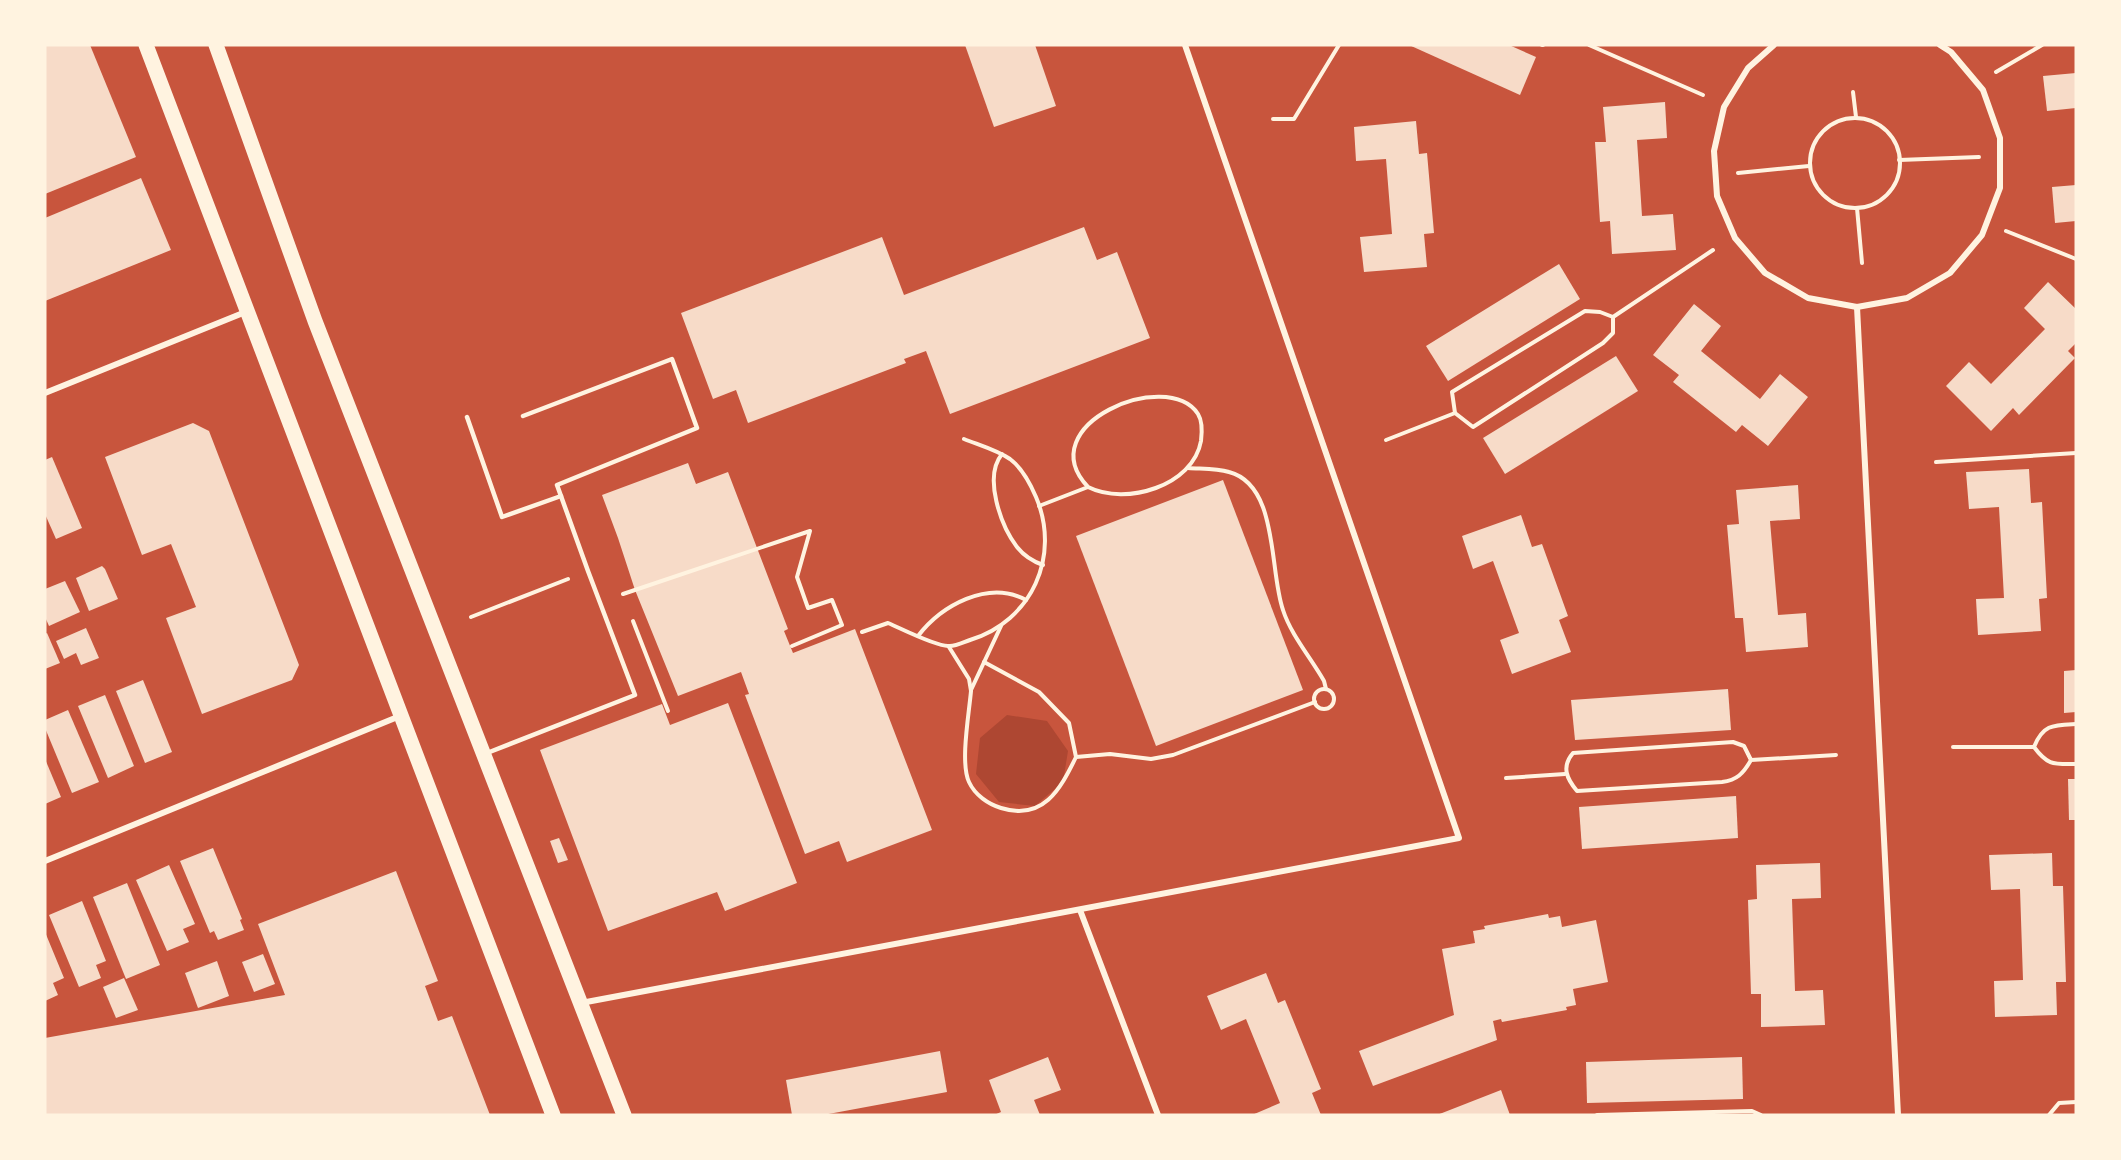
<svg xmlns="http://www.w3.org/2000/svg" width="2121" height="1160" font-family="Signika,sans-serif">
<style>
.green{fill:#ae4732}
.building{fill:#f7dbc8}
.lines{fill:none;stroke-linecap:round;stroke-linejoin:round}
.path{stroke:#fff3e0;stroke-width:4}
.service{stroke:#fff3e0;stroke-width:4.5}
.minor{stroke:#fff3e0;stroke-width:6}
.primary{stroke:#fff3e0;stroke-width:15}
</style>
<rect width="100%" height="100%" fill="#c8553d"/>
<!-- green -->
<polygon class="green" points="1007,715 1047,721 1068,751 1063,782 1035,806 999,802 976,774 980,738"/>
<!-- building -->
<g class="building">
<polygon points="45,45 90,45 136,157 45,194"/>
<polygon points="965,45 1035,45 1056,106 994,127"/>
<polygon points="1409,45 1509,45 1536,57 1520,95"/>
<polygon points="2076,73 2076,108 2047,111 2043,76"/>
<polygon points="1665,102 1667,138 1637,140 1642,216 1673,214 1676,250 1612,254 1610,221 1600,222 1595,142 1606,142 1603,107"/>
<polygon points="1416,121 1419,154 1427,153 1434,233 1424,234 1427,267 1364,272 1360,237 1392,234 1386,159 1356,161 1354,127"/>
<polygon points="141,178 171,250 45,301 45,218"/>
<polygon points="2076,185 2076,221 2055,223 2052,187"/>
<polygon points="1084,227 1097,260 1117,252 1150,338 950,414 926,351 904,359 906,363 748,423 736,390 713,399 681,313 882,237 904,295"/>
<polygon points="1559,264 1580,299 1448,381 1426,346"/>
<polygon points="2048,282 2076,309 2076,343 2068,351 2075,358 2019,415 2013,408 1991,431 1946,386 1969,362 1991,384 2045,329 2024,308"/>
<polygon points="1694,304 1721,326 1701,351 1760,399 1780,374 1808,397 1768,446 1742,425 1736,432 1673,382 1679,375 1653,355"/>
<polygon points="1616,356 1638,391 1505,474 1483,438"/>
<polygon points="193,423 209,431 299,665 292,680 202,714 166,618 196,607 171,544 142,555 105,457"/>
<polygon points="52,457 82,528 56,539 45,514 45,460"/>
<polygon points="688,463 696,484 728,472 788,629 784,631 793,653 855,629 932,830 847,862 839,841 805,854 745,695 749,694 741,672 678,696 635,590 618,538 602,495"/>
<polygon points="2029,469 2031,503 2042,502 2047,598 2039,599 2041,631 1978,635 1976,599 2004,598 1999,507 1969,509 1966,472"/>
<polygon points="1223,480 1303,690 1156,746 1076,536"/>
<polygon points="1798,485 1800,519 1770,521 1778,615 1806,613 1808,647 1746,652 1743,618 1735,618 1727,525 1739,524 1736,490"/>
<polygon points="1521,515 1532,547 1542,544 1568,616 1559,620 1571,652 1512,674 1500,640 1519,633 1493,561 1473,569 1462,536"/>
<polygon points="102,566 105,569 118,599 89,611 76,578"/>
<polygon points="65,581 80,612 49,626 45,617 45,589"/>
<polygon points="86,628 99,658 81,665 76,653 64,659 56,641"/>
<polygon points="47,633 60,663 45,669 45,634"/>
<polygon points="2076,670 2076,712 2064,713 2064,671"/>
<polygon points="143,680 172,752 145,763 116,691"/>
<polygon points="1728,689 1731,730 1575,740 1571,700"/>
<polygon points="105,695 134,766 108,778 78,706"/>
<polygon points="728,703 797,883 725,911 717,892 608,931 540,750 662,704 670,725"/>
<polygon points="68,710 99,782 72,793 45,728 45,720"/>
<polygon points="45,759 61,797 45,804"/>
<polygon points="2068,779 2076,779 2076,820 2069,820"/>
<polygon points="1736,796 1738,838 1582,849 1579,807"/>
<polygon points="559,838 568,860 558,863 550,841"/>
<polygon points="213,848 242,919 240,920 244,930 218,940 214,931 210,933 180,861"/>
<polygon points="2052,853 2053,886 2063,886 2066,982 2056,982 2057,1015 1995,1017 1994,981 2023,980 2020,889 1991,890 1989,855"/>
<polygon points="1820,863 1821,898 1792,899 1795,991 1823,990 1825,1025 1761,1027 1761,994 1751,994 1748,900 1757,899 1756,865"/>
<polygon points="169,865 195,924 183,929 189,942 167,951 136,880"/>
<polygon points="396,871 438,981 425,986 438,1021 452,1016 490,1115 45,1115 45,1038 285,995 258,924"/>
<polygon points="127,883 160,965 126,979 93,897"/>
<polygon points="82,901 106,961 96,965 101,978 79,987 49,915"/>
<polygon points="1548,914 1549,918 1560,916 1562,927 1596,920 1608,982 1573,989 1576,1005 1566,1007 1567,1010 1502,1022 1501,1019 1493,1021 1497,1040 1373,1086 1359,1051 1454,1015 1442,949 1475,943 1473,931 1485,929 1484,926"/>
<polygon points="45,932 64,978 53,983 58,995 45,1001"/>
<polygon points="263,954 275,984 254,992 242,962"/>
<polygon points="217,961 229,996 198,1008 185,973"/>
<polygon points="1266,973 1278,1003 1285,1000 1321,1089 1312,1093 1321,1115 1252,1115 1280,1103 1246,1019 1221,1030 1207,996"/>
<polygon points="124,978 138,1010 116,1018 103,987"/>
<polygon points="940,1051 947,1092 823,1115 792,1115 786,1080"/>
<polygon points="1048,1057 1061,1090 1034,1100 1040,1115 994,1115 1001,1112 989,1080"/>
<polygon points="1742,1057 1743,1099 1587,1103 1586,1062"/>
<polygon points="1501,1090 1510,1115 1437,1115"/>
</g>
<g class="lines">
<!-- path -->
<g class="path">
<polyline points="1542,45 1543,45"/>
<polyline points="1589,45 1703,95"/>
<polyline points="1996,72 2042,45"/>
<polyline points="1853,92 1856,117"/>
<circle cx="1855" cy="163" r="45"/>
<polyline points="1273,119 1294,119 1339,45"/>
<polyline points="1899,160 1979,157"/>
<polyline points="1738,173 1809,166"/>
<polyline points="1857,208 1862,263"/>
<polyline points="2006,231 2076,259"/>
<polygon points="1585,311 1600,312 1613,317 1613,333 1603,343 1473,427 1455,413 1452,392"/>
<polyline points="1613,317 1713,250"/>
<polyline points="1386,440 1455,413"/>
<path d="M 1002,454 C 983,477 1001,526 1017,547 C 1024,556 1032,561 1043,565"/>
<polyline points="1936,462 2076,453"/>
<path d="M 1188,468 C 1201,469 1216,468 1229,472 C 1279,485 1269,571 1283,610 C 1291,635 1311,658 1324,681 L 1326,689"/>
<path d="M 1039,506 L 1088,487 C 1029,425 1167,367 1198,414 C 1203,422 1202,433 1201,441 C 1193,486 1126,506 1088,487"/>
<polyline points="623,594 810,531 797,577 808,608 832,600 842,625 792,646"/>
<polyline points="471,617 568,579"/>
<polyline points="633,621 668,711"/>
<path d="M 862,632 L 888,623 C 902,629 935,646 948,646 C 955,647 964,642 970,640 C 1032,621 1061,556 1036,497 C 1030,483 1022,468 1010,459 C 997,450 979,445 964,439"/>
<path d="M 918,636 C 941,606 988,579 1026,600"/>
<path d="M 949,647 L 969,679 L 971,691 C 969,714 960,763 969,782 C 975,795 988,804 1001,808 C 1043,821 1060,790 1076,757 L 1110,754 L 1151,759 L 1173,755 L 1315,702"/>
<polyline points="984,662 1039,692 1069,723 1076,757"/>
<circle cx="1324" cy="699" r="10"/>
<polyline points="971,690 1001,626"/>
<path d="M 2076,724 C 2054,725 2043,724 2034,747 C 2048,766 2054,764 2076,764"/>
<polyline points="1953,747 2034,747"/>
<path d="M 1751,760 L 1744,746 L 1733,742 L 1573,753 C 1561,767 1567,779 1577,791 L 1722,782 C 1737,780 1743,774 1751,760 L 1836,755"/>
<polyline points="1506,778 1565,774"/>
<polyline points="1597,1115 1752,1111 1761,1115"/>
<polyline points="2049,1115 2059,1103 2076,1102"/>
</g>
<!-- service -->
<g class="service">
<polyline points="467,417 502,517 561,496"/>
<polyline points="487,753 635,695 588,571 557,485 697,428 672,359 523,416"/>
</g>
<!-- minor -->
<g class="minor">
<polyline points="1774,45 1748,68 1724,107 1714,151 1717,196 1735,238 1765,273 1808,298 1857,307 1907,298 1950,273 1982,235 2000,188 2000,138 1983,90 1951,52 1940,45"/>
<polyline points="1857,307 1898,1115"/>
<polyline points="45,393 248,311"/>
<polyline points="45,861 400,716"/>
<polyline points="1080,910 1158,1115"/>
<polyline points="581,1003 1459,838 1185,45"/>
</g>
<!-- primary -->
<g class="primary">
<polyline points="146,45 553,1115"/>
<polyline points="216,45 315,321 624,1115"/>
</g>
</g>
<!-- border -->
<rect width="2121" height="1160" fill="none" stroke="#fff3e0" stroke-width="93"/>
</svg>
